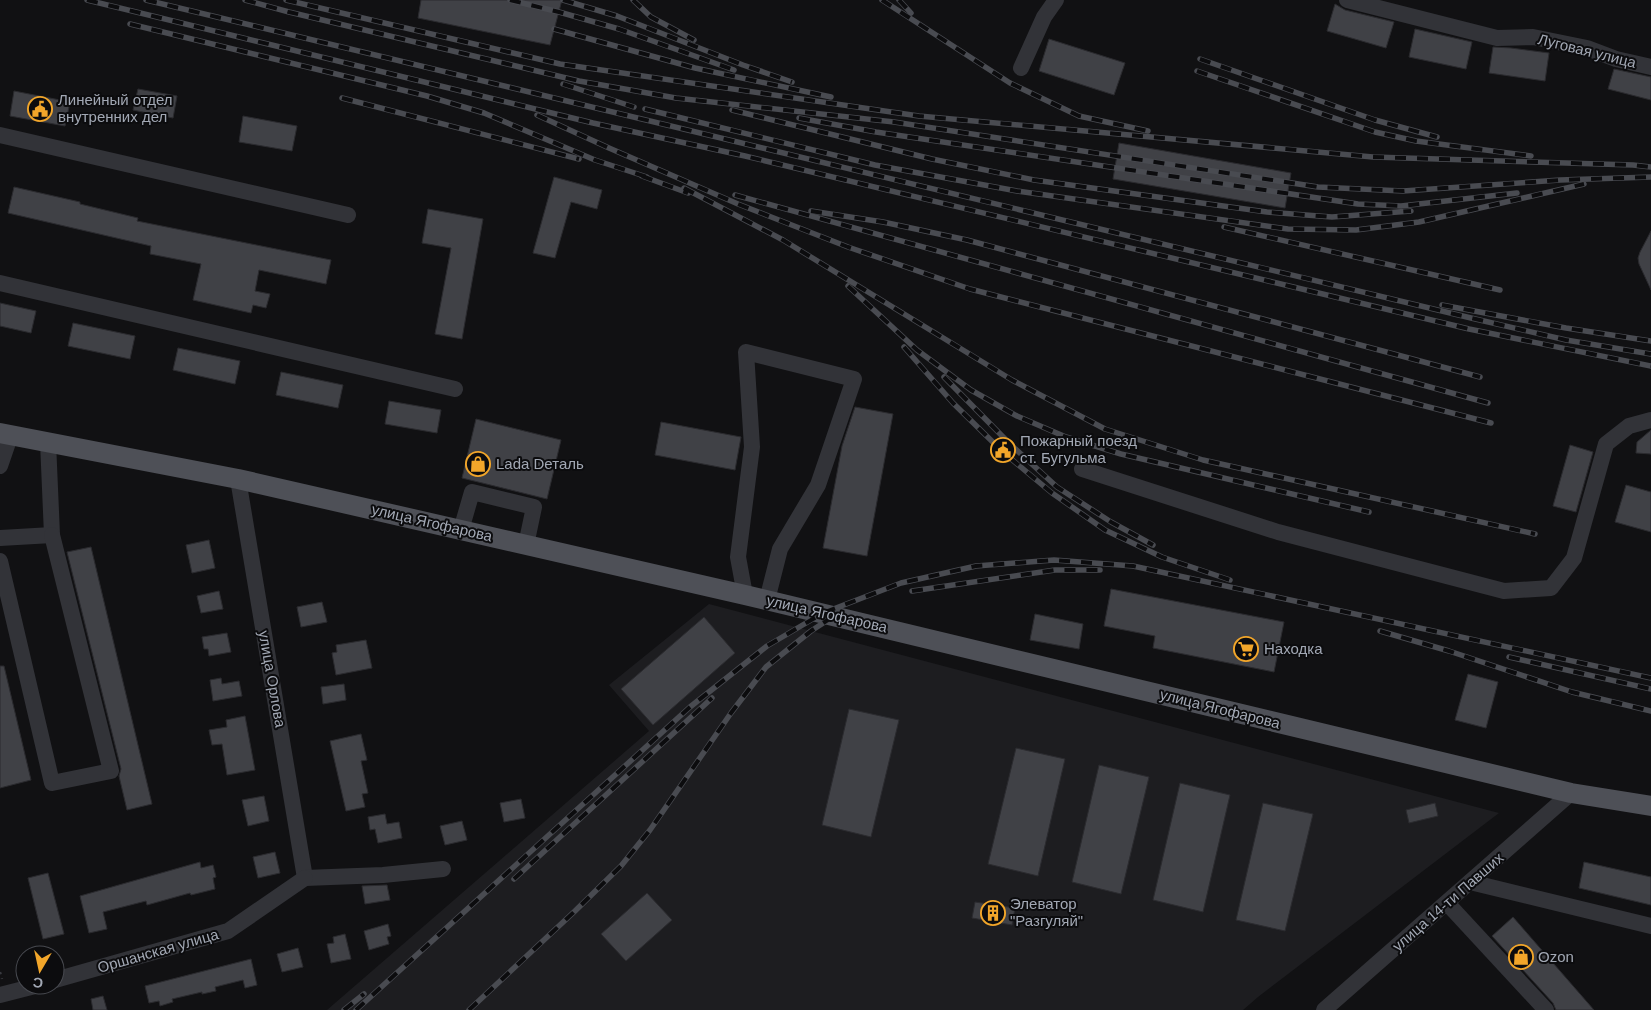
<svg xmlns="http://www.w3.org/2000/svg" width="1651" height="1010" font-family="Arial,sans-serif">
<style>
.built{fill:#1d1d20}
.building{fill:#404146;stroke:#2b2b2f}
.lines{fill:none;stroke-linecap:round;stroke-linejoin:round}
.path{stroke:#383a3f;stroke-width:2.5;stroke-dasharray:2.5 4;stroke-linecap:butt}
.minor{stroke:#323338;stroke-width:16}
.major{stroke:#4e5057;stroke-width:20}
.rail-casing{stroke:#494b51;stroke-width:5.5}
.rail{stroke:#0c0c0e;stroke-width:4;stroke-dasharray:11;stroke-linecap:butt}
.labels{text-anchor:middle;stroke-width:4;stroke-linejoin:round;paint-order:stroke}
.street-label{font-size:15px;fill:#a2a8b4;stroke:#0c0c0e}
.poi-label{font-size:15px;fill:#a2a8b4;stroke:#0c0c0e;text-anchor:start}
</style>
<rect width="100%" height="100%" fill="#111113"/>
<!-- built -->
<polygon class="built" points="709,604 1499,813 1258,997 1243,1010 327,1010 649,731 609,685"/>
<!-- building -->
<g class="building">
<polygon points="421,0 562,0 550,45 418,18"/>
<polygon points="1335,4 1345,10 1394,22 1386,48 1327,31"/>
<polygon points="1415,29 1472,42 1466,69 1409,57"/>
<polygon points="1049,39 1125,63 1114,95 1039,71"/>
<polygon points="1493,47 1511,48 1549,53 1545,81 1489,73"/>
<polygon points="1614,69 1651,77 1651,100 1608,89"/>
<polygon points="138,89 177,96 173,118 133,110"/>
<polygon points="14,91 70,102 65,126 10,116"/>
<polygon points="243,116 297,126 292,151 239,142"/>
<polygon points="1119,143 1291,173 1285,208 1113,179"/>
<polygon points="554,177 602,190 597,209 571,202 555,258 533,253"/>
<polygon points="14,187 80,202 80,204 138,218 137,221 331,260 326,284 259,270 255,291 270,294 266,308 253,305 251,313 193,300 201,264 150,254 151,246 8,213"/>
<polygon points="428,209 483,219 462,339 435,334 451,248 422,243"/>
<polygon points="1651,231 1651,290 1639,264 1638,258 1640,252"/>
<polygon points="0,303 36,311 31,333 0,326"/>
<polygon points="73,323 135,336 130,359 68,346"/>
<polygon points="178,348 240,361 235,384 173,370"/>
<polygon points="281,372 343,385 338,408 276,395"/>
<polygon points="389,401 441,410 437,433 385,424"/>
<polygon points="855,407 893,414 867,556 823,548 842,446"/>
<polygon points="476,419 561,440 547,499 462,478"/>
<polygon points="661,422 741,437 735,470 655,455"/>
<polygon points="1651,430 1651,454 1636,453 1637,442"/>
<polygon points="1570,445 1593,452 1576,512 1553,506"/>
<polygon points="1626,485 1651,492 1651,532 1615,522"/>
<polygon points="209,540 215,568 192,573 186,545"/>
<polygon points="91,547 152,804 127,810 119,776 121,769 67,552"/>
<polygon points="1111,589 1284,622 1274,672 1153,648 1155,636 1104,626"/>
<polygon points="219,591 223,609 201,613 197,596"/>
<polygon points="322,602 327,622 301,627 297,607"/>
<polygon points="1035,614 1083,624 1079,649 1030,640"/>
<polygon points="704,617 735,653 653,725 621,689"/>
<polygon points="227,633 231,652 209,656 208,649 204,649 202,637"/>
<polygon points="366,640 372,668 336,675 332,653 337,652 336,645"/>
<polygon points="0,666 4,666 31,780 0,788"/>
<polygon points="1468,674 1498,682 1486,728 1455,720"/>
<polygon points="221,678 222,684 239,681 242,696 213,701 210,680"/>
<polygon points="344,684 346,700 323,704 321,687"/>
<polygon points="849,709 899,720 871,837 822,825"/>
<polygon points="245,716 255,770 227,775 222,744 212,745 209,730 227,727 226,720"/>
<polygon points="361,734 367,760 361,761 368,793 362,794 365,807 346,811 330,741"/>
<polygon points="1016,748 1065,759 1038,876 988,864"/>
<polygon points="1099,765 1149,777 1121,894 1072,882"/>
<polygon points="1180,783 1230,795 1203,912 1153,900"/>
<polygon points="264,796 269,821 248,826 242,800"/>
<polygon points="521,799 525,818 504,822 500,803"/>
<polygon points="1263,803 1313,814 1285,931 1236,920"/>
<polygon points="1435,803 1438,816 1409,823 1406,810"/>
<polygon points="385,814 387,824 399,822 402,838 378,843 375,829 370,830 368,817"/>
<polygon points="462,821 467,840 445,845 440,826"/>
<polygon points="275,852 280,873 258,878 253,857"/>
<polygon points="200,862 201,868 213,865 216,877 213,878 215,889 191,895 190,893 147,905 146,901 103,912 107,929 89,933 80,896"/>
<polygon points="1584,862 1651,877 1651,905 1579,888"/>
<polygon points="48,873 64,934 43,939 28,878"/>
<polygon points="387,885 390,900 365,904 362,886"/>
<polygon points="647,893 672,920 626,961 601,934"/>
<polygon points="975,902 1015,908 1012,925 972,918"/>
<polygon points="1513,917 1594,1010 1556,1010 1553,1003 1492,936"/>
<polygon points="388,924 391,936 387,937 389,944 369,950 364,931"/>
<polygon points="345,934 351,959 331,963 327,944 334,943 333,937"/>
<polygon points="298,948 303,967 282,972 277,954"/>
<polygon points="251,959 257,985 245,988 243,980 215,987 216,991 202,994 202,992 172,999 173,1002 160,1006 159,1001 149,1003 145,986"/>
<polygon points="103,996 107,1010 93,1010 91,999"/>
</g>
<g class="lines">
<!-- path -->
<polyline class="path" points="0,972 2,979"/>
<!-- minor -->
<g class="minor">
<polyline points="1347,0 1497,38 1533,37 1587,48 1616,59 1651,67"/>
<polyline points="1021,68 1044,17 1056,0"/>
<polyline points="0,135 348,215"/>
<polyline points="0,283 455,389"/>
<polyline points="0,466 11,434"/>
<polyline points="1082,469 1278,532 1504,591 1551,588 1574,558 1606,444 1629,426 1651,420"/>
<polyline points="238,479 305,878"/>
<polyline points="461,530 472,492 534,507 526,545"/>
<polyline points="0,538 52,535 48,442"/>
<polyline points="0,561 52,783 111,771 52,535"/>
<polyline points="745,595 738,557 752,447 746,352 854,379 818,485 780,549 767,600"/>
<polyline points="305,878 383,875 443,869"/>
<polyline points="1470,882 1651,926"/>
<polyline points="1447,903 1546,1010"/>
<polyline points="55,980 228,931 305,878"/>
<polyline points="0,995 39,985"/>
<polyline points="1324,1010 1571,793"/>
</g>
<!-- major -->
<polyline class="major" points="0,433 238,479 745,595 1571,793 1651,806"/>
<defs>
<g id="rail">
<polyline points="87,0 593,123 745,156 1469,329 1651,366"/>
<polyline points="146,0 1471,318 1566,340 1651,354"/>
<polyline points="245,0 289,12 579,81 676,98 894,122 1318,187 1403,191 1560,180 1651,177"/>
<polyline points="286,0 560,64 919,116 1373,157 1633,165 1651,167"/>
<polyline points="510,0 559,12 619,29 734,70"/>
<polyline points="563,0 617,16 743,65 792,82"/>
<polyline points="633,0 651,17 694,40"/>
<polyline points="882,0 1010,83 1079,116 1148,131"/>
<polyline points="899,0 911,13"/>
<polyline points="130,24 427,96 484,113 595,160 647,177"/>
<polyline points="554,29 695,68 831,97"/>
<polyline points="1200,59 1375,120 1437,137"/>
<polyline points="1197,71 1375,132 1416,141 1531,156"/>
<polyline points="563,84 634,107"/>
<polyline points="342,98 579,159"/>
<polyline points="645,109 875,165 1017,191 1288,229 1356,230 1419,222 1584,184"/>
<polyline points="732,110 932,159 1034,180 1267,212 1332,217 1411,211"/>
<polyline points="537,115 609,148 738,204 848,247 970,289 1491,423"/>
<polyline points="799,118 876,132 1358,204 1401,206 1517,193"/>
<polyline points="642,176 688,193"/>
<polyline points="684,188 783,240 1012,380 1105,429 1203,460 1535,534"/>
<polyline points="735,195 1488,403"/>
<polyline points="811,211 883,222 967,240 1480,377"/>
<polyline points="1224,227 1500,290"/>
<polyline points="848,286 917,350 971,390 1017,416 1066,437 1121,454 1369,512"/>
<polyline points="1442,305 1566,328 1651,341"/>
<polyline points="904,347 953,403 1004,453 1052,493 1105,530 1162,557 1230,580"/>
<polyline points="944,377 1011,445 1057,487 1111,522 1153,545"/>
<polyline points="912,591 1055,570 1100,570"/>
<polyline points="1380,631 1449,651 1572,692 1651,711"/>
<polyline points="1509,657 1651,689"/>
<polyline points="514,879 712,698"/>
<polyline points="344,1010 364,994"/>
<polyline points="356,1010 690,707 767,646 823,613 901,583 976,566 1054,560 1133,566 1651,678"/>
<polyline points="469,1010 575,911 621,866 650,830 731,713 766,667 811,631 840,612"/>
</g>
</defs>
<!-- rail casing -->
<use href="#rail" class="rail-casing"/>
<!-- rail -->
<use href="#rail" class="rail"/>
</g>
<!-- icons -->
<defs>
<symbol id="civic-ring" viewBox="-11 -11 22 22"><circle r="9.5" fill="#0c0c0e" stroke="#f2a62a" stroke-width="1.5"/><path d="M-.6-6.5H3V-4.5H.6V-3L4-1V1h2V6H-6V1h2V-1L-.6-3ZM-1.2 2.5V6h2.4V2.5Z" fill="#f2a62a"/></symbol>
<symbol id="shop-ring" viewBox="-11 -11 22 22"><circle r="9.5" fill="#0c0c0e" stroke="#f2a62a" stroke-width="1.5"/><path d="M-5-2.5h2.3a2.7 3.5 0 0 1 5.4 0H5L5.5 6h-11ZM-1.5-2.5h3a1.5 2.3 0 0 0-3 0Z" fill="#f2a62a"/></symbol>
<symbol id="supermarket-ring" viewBox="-11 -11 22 22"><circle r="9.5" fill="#0c0c0e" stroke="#f2a62a" stroke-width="1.5"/><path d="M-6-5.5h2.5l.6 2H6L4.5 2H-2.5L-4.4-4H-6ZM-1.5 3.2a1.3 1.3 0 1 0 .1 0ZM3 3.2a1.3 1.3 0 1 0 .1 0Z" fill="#f2a62a"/></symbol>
<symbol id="building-ring" viewBox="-11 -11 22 22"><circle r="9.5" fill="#0c0c0e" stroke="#f2a62a" stroke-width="1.5"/><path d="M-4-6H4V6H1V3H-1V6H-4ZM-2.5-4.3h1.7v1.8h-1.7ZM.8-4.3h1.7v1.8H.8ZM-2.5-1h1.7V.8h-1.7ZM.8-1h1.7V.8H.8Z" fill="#f2a62a"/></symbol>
</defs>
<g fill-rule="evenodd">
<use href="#civic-ring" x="26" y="95" width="28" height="28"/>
<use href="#civic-ring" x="989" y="436" width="28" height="28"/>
<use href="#shop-ring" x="464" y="450" width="28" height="28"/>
<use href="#supermarket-ring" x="1232" y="635" width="28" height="28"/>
<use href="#building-ring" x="979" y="899" width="28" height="28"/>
<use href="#shop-ring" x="1507" y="943" width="28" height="28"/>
</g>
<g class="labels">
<!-- street labels -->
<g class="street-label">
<text transform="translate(1587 51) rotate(14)" y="5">Луговая улица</text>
<text transform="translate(432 523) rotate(13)" y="5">улица Ягофарова</text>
<text transform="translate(827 614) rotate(13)" y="5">улица Ягофарова</text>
<text transform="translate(272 679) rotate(80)" y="5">улица Орлова</text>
<text transform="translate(1220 709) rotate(14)" y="5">улица Ягофарова</text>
<text transform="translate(1448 902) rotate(-41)" y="5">улица 14-ти Павших</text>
<text transform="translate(158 951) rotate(-16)" y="5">Оршанская улица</text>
</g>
<!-- poi labels -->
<g class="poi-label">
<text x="58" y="105">Линейный отдел<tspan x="58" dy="17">внутренних дел</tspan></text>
<text x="1020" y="446">Пожарный поезд<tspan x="1020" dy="17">ст. Бугульма</tspan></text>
<text x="496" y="469">Lada Dеталь</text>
<text x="1264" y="654">Находка</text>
<text x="1010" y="909">Элеватор<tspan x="1010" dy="17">"Разгуляй"</tspan></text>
<text x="1538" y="962">Ozon</text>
</g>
</g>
<!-- north arrow -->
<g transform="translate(40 970) rotate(189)"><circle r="24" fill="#0c0c0e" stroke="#484a50"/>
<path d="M0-4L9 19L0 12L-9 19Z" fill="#f2a62a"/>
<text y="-8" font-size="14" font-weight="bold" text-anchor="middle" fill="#a2a8b4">С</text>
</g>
</svg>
